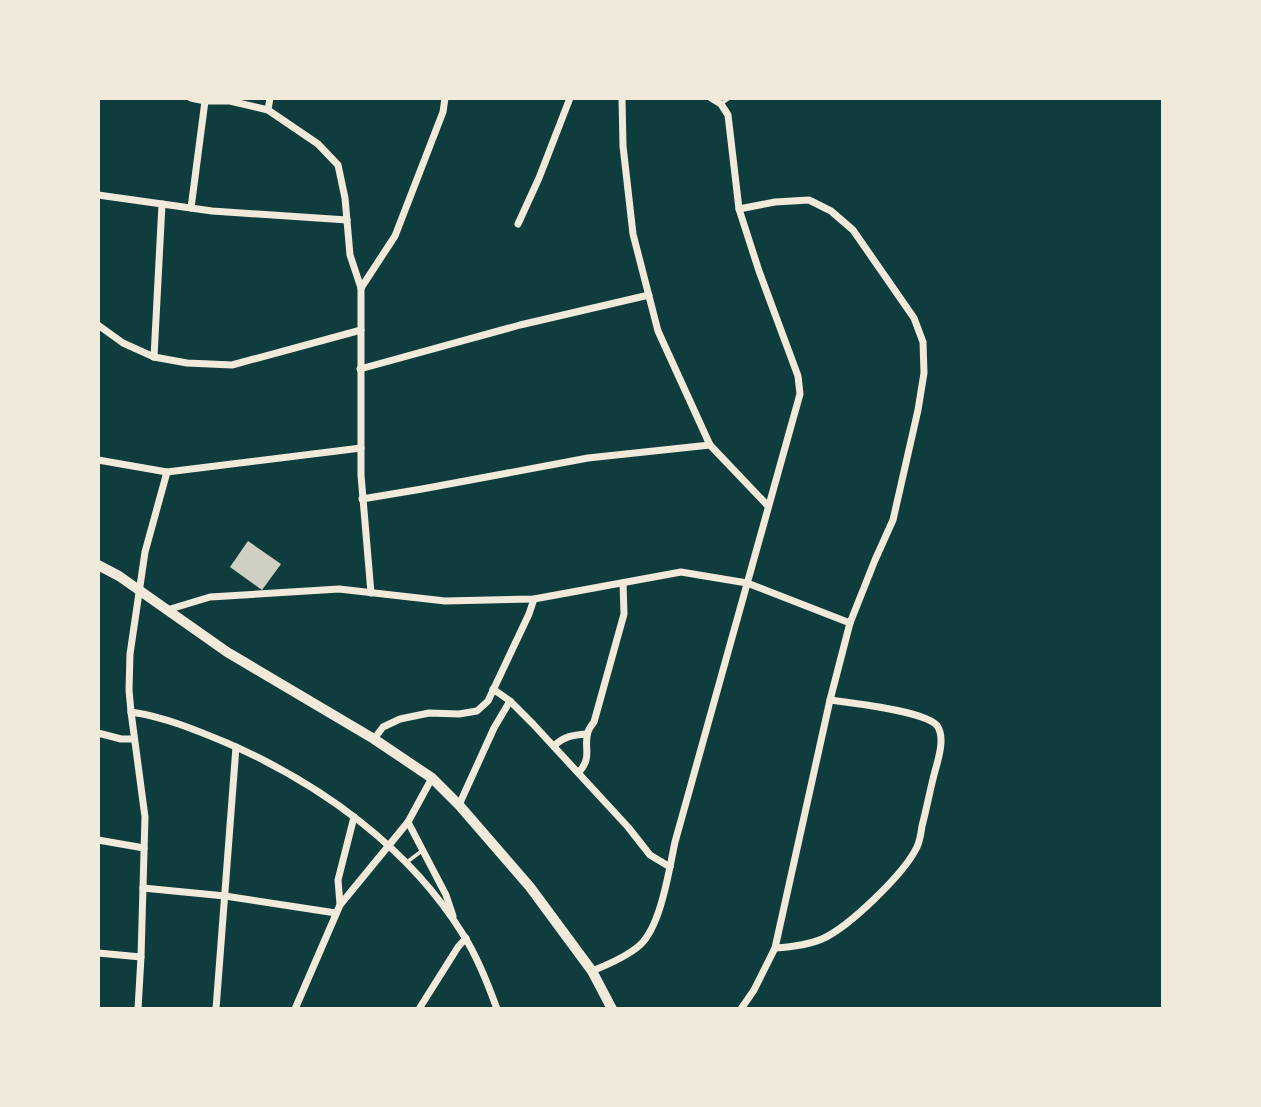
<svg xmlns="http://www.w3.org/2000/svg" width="1261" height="1107" font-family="'Open Sans',sans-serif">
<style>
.building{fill:#cfcfc3}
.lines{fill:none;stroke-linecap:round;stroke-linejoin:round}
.service{stroke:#f1e9da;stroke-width:3.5}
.minor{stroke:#f1e9da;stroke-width:7}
.tertiary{stroke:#f1e9da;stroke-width:10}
</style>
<rect width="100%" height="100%" fill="#0f3d3e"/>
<!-- building -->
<polygon class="building" points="248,541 281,564 262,590 230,567"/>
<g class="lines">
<!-- service -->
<g class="service">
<polyline points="721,104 729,98"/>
<polyline points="407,862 423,850"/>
</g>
<!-- minor -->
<g class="minor">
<polyline points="191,98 205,101 230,101 268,110 318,144 338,165 345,198 350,255 361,288"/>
<polyline points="622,98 623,146 633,234 658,331 710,445 768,506"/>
<polyline points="268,110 270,98"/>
<polyline points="98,195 212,211 347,220"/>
<polyline points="191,208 205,101"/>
<polyline points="739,209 775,202 809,200 831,211 853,230 914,318 923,342 924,373 918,410 893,520 875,560 850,623 830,700 775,948 754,990 741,1009"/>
<polyline points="518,224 539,178 570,98"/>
<polyline points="98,325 123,343 154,357 187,363 232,365 361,330"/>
<polyline points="154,357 162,204"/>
<polyline points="360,369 520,325 649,295"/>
<polyline points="98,460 167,472 361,448"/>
<polyline points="362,499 422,489 588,458 710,445"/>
<polyline points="371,593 361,475 361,288 395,236 443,112 445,98"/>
<polyline points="167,610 210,597 339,589 445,601 534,599 681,572 747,583 850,623"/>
<polyline points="493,689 510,701 533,724 628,827 650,855 670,867"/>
<path d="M 131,712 C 165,717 196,730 227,743 C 321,784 410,848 464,936 C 478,958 488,984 497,1009"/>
<polyline points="98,733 121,739 134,739"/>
<polyline points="374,739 383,727 400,719 429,713 459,714 477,711 488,701 529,614 534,599"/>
<path d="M 554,746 C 564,736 573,735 587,734"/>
<path d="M 579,772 C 593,757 583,746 588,732 C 589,728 592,725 594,722 L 624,614 L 623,583"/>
<polyline points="459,805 494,728 510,701"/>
<polyline points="408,822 446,895 453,916"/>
<polyline points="98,840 144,848"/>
<polyline points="143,888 225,896 336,913"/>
<polyline points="340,904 338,880 354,817"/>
<path d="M 775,948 C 790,947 808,945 822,939 C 849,927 904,874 917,847 C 920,841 921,833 922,826 C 926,811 929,795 933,779 C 936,765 946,741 938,727 C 929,711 850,703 830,700"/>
<polyline points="98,953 141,957"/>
<path d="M 592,971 C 607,965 628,956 640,945 C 661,926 669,870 675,842 L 800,394 L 798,376 L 759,271 L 739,209 L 728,115 L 721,104 L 711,98"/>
<polyline points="138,1009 141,957 145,817 131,712 129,690 130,654 145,552 167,472"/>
<polyline points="216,1009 236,747"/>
<polyline points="295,1009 340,905 408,822 432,778"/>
<polyline points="419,1009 458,947 466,938"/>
</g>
<!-- tertiary -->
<polyline class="tertiary" points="98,565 119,576 227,652 374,739 432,778 459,805 530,887 592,971 612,1009"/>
</g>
<!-- border -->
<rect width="1261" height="1107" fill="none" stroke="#f1e9da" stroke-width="200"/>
</svg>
